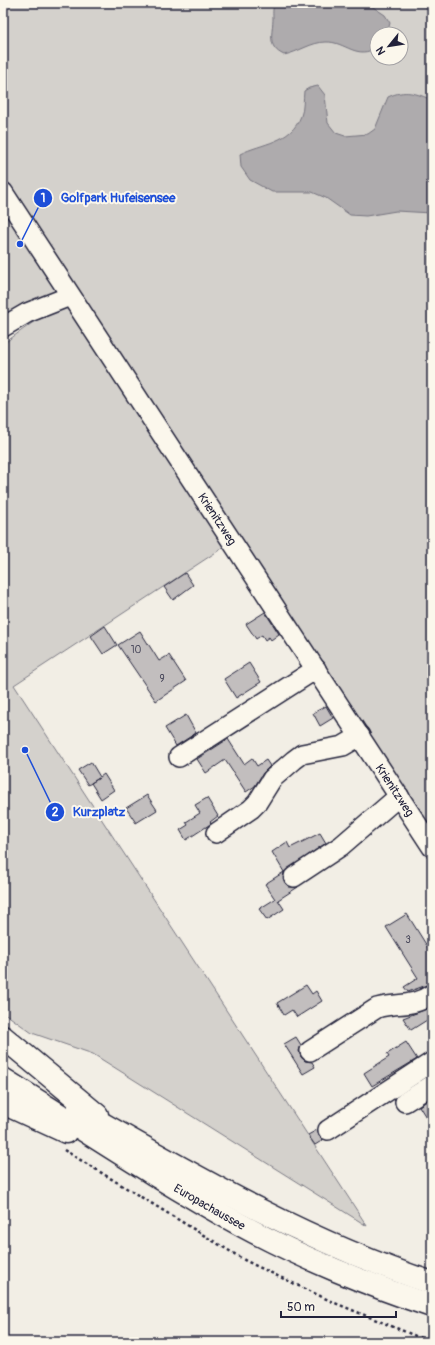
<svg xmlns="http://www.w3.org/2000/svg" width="435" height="1345" font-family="Pangolin,sans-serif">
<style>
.green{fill:#d4d1cc;stroke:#7b7a84;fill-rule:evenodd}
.water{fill:#aeabad;stroke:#76747f}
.building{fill:#c2bebe;stroke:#22223b}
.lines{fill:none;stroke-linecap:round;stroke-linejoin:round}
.minor-casing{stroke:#22223b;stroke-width:22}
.major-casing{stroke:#22223b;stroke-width:25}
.path{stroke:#22223b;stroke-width:2.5;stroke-dasharray:3 3;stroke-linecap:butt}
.minor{stroke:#fbf7ec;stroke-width:19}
.major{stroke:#fbf7ec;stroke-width:22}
.labels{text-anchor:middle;stroke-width:4;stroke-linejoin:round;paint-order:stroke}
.number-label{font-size:10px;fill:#4a495c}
.street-label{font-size:12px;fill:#22223b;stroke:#fbf7ec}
.leader{fill:none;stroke:#1d4ed8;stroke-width:1.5}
.callout-dot{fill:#1d4ed8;stroke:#fbf7ec;stroke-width:1.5}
.mark-label{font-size:12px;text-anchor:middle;font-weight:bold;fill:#fff}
.callout-label{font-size:13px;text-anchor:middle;font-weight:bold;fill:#1d4ed8;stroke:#fbf7ec;stroke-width:4;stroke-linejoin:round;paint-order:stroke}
</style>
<rect width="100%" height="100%" fill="#f2eee5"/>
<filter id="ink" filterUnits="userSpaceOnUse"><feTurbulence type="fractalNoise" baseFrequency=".025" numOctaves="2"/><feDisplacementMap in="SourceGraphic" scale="8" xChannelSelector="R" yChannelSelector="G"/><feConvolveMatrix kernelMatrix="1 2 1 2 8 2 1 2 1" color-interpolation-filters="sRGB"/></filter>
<g filter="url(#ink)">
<!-- green -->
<g class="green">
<path d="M 3,3 L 432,3 L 432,834 L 3,188 ZM 377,34 L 401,34 L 401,58 L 377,58 Z"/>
<polygon points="3,192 227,545 14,685 367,1226 93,1054 32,1033 3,1012 3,344 68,297 3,327"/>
</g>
<!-- water -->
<g class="water">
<path d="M 276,3 L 285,5 L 299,3 L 367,3 L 385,15 L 390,23 L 387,34 L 377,34 L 377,47 C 357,61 345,41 326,42 C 311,42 299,52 284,55 C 266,47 273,33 273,18 C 273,12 272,7 276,3 Z"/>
<path d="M 318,86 L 325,95 L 328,123 L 336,133 L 345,136 L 368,134 L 375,129 L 388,97 C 405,89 416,93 432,100 L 432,213 L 396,211 L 366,216 L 350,215 L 326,198 L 312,192 L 272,192 L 250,180 L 241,167 L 240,154 C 262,143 291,143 301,116 C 304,109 303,99 304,91 L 309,88 Z"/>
</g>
<!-- building -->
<g class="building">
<polygon points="185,573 193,585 173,600 164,587"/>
<polygon points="265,612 279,634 271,640 269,637 265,640 262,635 256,639 246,624"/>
<polygon points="105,626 117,645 103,654 91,636"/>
<polygon points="140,631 159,661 169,655 186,681 156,701 118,645"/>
<polygon points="249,663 261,682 236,698 224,679"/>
<polygon points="326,706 333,718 320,726 313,713"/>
<polygon points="186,715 196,733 176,746 165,728"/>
<polygon points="228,739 244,764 252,758 257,766 266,760 270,766 263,773 255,786 246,792 225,760 206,773 197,759"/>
<polygon points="91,762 100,777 104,774 114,790 101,799 91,783 99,778 88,785 78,770"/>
<polygon points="147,795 157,810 136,823 126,808"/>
<polygon points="207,798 218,816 210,822 211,823 209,825 186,840 180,830 188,825 186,822 200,813 195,805"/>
<polygon points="320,833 326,843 284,872 283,878 285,883 289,887 298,887 278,900 284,909 267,920 259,909 275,899 265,884 284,872 272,852 287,842 290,848"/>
<polygon points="407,914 432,954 432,983 408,992 404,987 418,978 386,927"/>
<polygon points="306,985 312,994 316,991 322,1001 297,1017 292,1010 284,1015 277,1003"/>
<polygon points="432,1007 432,1028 427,1020 411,1030 403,1018"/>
<polygon points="296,1037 301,1045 299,1051 301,1057 305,1061 312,1062 315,1067 303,1074 284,1044"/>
<polygon points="406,1042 417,1059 372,1086 364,1073 389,1057 387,1054"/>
<polygon points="432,1098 432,1127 419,1106"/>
<polygon points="317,1130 319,1136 323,1140 315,1145 308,1135"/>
</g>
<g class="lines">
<defs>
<g id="minor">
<path id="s1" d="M 3,192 L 432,847"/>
<polyline points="3,327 27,313 70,296"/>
<polyline points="179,757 316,669"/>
<polyline points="216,833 251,809 257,803 272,779 294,760 302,754 343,746 360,736"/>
<polyline points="294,877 341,846 399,796"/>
<path d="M 310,1051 L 377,1008 C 398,1002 412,1008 432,994"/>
<polyline points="405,1102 432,1085"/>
<polyline points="328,1130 432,1062"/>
</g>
<g id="major">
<polyline points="3,1037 97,1115"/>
<path id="s2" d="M 3,1079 C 83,1129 160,1181 243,1226 C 300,1257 371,1286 432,1306"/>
<polyline points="3,1103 66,1132"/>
<path d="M 78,1110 C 192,1175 307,1242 432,1283"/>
</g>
</defs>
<!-- minor casing -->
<use href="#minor" class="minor-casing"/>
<!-- major casing -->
<use href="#major" class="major-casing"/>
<!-- path -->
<polyline class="path" points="64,1150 246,1261 335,1303 423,1339 432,1341"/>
<!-- minor -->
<use href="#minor" class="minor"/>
<!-- major -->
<use href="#major" class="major"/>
</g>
</g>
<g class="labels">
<!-- number labels -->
<g class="number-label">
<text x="136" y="653">10</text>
<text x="162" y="682">9</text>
<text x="408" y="943">3</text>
</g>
<!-- street labels -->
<g class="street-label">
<text dy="4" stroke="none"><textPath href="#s1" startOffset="391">Krienitzweg</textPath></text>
<text dy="4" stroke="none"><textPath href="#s1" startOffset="715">Krienitzweg</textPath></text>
<text dy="4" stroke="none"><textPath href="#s2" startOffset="243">Europachaussee</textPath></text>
</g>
</g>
<!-- callouts -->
<path class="leader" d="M20 244L43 198M25 750L55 812"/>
<g class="callout-dot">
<circle cx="20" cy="244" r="4"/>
<circle cx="25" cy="750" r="4"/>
<circle cx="43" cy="198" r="10"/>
<circle cx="55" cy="812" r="10"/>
</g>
<g class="mark-label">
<text x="43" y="202">1</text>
<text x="55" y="816">2</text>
</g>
<g class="callout-label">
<text x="118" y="202">Golfpark Hufeisensee</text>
<text x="99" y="816">Kurzplatz</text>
</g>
<!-- margin -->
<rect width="435" height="1345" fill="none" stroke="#fbf7ec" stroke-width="16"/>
<rect x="8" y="8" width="419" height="1329" fill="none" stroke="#22223b" stroke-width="1.5" filter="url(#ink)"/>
<!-- north arrow -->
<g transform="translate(389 46) rotate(240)"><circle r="19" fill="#fbf7ec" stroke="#a4a2a5"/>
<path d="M0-3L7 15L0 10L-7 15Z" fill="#22223b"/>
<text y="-6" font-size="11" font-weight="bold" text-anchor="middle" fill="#22223b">N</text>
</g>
<!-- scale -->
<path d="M281 1311v6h115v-6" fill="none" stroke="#22223b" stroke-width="2"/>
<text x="287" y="1311" font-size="12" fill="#22223b" stroke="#fbf7ec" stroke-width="3" paint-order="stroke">50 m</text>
</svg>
